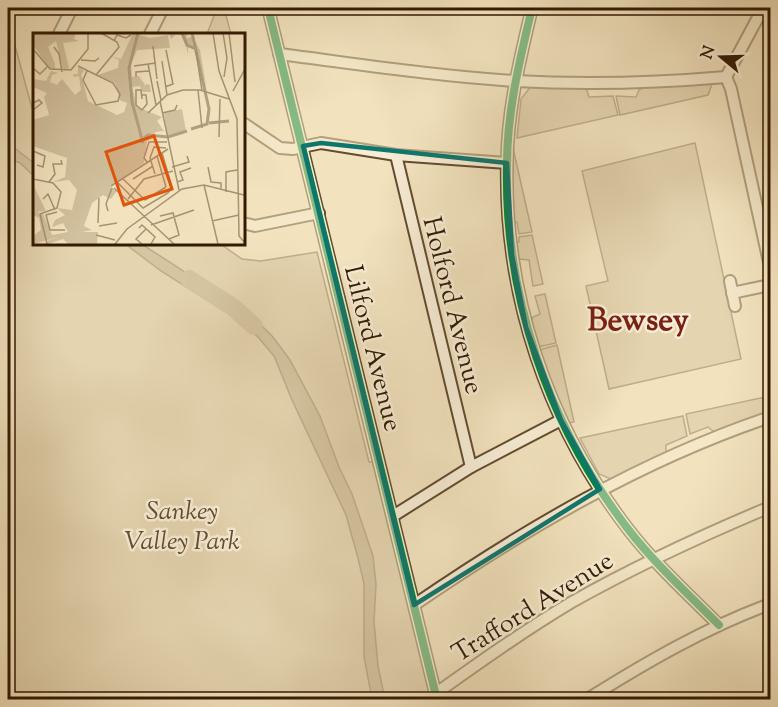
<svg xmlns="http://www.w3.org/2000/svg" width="778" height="707" font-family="'Sorts Mill Goudy',serif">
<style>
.green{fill:#d2c19e;stroke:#826e50;stroke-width:1.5}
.water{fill:#b19f7e;stroke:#7f6a4c;stroke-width:1.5}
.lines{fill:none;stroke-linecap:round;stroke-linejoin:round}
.river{stroke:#b19f7e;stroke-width:18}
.street-casing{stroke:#634c30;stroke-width:14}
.street{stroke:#f7edd5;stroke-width:10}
.cycleway-casing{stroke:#f7edd5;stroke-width:11}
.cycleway{stroke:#00873e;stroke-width:8}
.marked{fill:none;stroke:#0f766e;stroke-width:4.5;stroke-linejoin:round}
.labels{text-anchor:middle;stroke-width:5;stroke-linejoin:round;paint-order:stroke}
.street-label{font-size:26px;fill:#331a01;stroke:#f7edd5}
.park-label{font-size:26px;font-style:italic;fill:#634c30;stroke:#f7edd5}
.district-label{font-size:32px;font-weight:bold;fill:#7a1f14;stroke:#f7edd5}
.inset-river{fill:none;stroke:#b19f7e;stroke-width:3}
.inset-road{fill:none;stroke:#a69372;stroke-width:1.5}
.view{fill:#df560b;fill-opacity:0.15;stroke:#df560b;stroke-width:3}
.inset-edge{fill:none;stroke:#331a01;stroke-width:3}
</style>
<rect width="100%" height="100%" fill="#f2e3be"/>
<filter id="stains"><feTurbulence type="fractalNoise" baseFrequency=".00333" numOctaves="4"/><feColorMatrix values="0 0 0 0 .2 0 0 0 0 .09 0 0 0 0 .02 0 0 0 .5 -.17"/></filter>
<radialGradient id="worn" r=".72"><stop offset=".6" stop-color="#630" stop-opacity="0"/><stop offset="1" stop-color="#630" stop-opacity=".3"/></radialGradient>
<!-- green -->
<g class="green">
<polygon points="217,8 224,8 231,34 207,34"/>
<polygon points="8,20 32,108 34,110 34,243 219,243 242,259 261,261 317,252 369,462 375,462 431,699 8,699"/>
<polygon points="711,83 712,84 708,95 620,115 616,96 636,97 639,90 645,87"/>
<polygon points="532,85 581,87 587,90 589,97 613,96 618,115 517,138 521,99"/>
<polygon points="695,143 741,359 609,389 586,286 608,281 582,171"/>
<polygon points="513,148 532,232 519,234 517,222 513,222 511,171"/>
<polygon points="532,235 543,284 533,286 529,260 519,259 515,242 519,242 519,237"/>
<polygon points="545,294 556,343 538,347 531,321 533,317 540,314 535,296"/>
<polygon points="557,345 574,422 568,423 547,376 539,350"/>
<polygon points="770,396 770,414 714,432 708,427 690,434 686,414"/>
<polygon points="683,416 687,436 666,445 666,453 613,480 599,474 580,438"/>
</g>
<!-- water -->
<g class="water">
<polygon points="8,143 34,163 34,176 20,163 8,158"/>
<polygon points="124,243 140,243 182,270 210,293 261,325 273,337 290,360 320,416 339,467 352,494 373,556 376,584 374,622 378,666 385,699 372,699 364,657 364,584 358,558 346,515 292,400 274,356 257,336 237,319 161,271"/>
</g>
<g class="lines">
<!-- river -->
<polyline class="river" points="189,279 233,307 254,326"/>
<defs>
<g id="street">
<polyline points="268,8 437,700"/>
<path d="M 532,8 C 520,59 507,111 507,164 C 504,296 548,425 628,529 C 655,564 688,594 719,625"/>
<polyline points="59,34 72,8"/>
<polyline points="150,34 163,8"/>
<path d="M 279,54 C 358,64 436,76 515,81 C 585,85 656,83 726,77"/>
<polyline points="726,77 731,89 770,267"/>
<polyline points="726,77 763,8"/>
<polyline points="243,123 280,148 293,149 321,143 396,155 507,163"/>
<polyline points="396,155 471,467"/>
<polyline points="243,223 255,226 319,213"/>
<polyline points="730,281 735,306"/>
<polyline points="732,293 770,285"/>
<polyline points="393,516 471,467 561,420"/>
<path d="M 414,605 C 525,529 642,460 770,417"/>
<path d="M 435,694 C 480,662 525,630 572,602 C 636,566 703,535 770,507"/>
<path d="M 586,700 C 645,663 705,628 770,604"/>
</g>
</defs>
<!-- street casing -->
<use href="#street" class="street-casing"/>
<!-- street -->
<use href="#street" class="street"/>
<defs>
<g id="cycleway">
<polyline points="268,8 437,700"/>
<path d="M 532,8 C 520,59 507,111 507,164 C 504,296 548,425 628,529 C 655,564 688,594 719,625"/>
</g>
</defs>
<!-- cycleway casing -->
<use href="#cycleway" class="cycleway-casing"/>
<!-- cycleway -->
<use href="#cycleway" class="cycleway"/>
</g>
<!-- marked area -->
<path d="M0 0H778V707H0ZM 321,143 L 507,163 L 512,255 L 526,327 L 561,420 L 600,489 L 414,605 L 303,146 Z" fill="#f2e3be" fill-opacity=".55" fill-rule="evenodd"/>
<path class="marked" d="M 321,143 L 507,163 L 512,255 L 526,327 L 561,420 L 600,489 L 414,605 L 303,146 Z"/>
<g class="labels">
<!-- street labels -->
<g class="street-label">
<text transform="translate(454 305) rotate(76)" y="9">Holford Avenue</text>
<text transform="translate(374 348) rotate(76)" y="9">Lilford Avenue</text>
<text transform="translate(532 606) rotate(-32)" y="9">Trafford Avenue</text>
</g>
<!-- park labels -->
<g class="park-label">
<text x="182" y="519">Sankey<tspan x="182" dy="30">Valley Park</tspan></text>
</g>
<!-- district labels -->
<g class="district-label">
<text x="638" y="330">Bewsey</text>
</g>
</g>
<!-- overview -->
<g transform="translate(33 33)">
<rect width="212" height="212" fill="#f2e3be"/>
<path d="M 0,0 L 43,0 L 41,6 L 46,8 L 30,10 L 36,35 L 41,34 L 30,37 L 23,8 L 15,14 L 22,31 L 22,37 L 16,35 L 0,12 ZM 100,0 L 117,5 L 135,2 L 137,15 L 104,17 L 98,31 L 99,44 L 106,43 L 112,52 L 110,56 L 113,51 L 117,52 L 118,59 L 109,59 L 107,53 L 99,54 L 104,74 L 129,84 L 124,88 L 131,98 L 123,99 L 114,108 L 111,130 L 77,153 L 84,158 L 78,166 L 70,162 L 59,170 L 51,193 L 59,197 L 49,199 L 65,199 L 64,211 L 35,211 L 30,206 L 15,211 L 14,208 L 26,204 L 0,211 L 0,203 L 8,197 L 6,185 L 0,182 L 0,151 L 13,178 L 4,179 L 10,181 L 19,202 L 35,199 L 30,190 L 19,194 L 22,187 L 32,182 L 24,175 L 39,177 L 44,157 L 36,147 L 20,149 L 32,144 L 34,125 L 0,113 L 0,87 L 16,82 L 11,64 L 14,60 L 0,54 L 0,46 L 13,48 L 18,38 L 25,40 L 19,42 L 17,49 L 24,52 L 29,46 L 42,62 L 48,57 L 46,43 L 41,44 L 40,41 L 45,41 L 45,34 L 51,38 L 48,41 L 55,68 L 84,82 L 91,79 L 94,70 L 87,67 L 82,50 L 65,42 L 85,35 L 86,27 L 78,23 L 88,26 ZM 136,0 L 155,0 L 153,5 L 159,4 L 160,15 L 162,8 L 167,17 L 174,58 L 163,16 L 155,13 L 155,22 L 151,2 L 143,1 L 138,6 ZM 149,76 L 153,98 L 134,104 L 131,80 Z" fill="#d2c19e"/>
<path class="inset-river" d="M 105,0 L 96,35 L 99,69 L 110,110M 149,0 L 154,12 L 163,16M 176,90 L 196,88M 158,96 L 174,91 L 176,76 L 159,0M 111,105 L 115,102 L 135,104 L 154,98"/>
<path class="inset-road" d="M 103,0 L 135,0M 180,0 L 186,38 L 204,86 L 206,203 L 212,210M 190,0 L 194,25 L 191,44M 196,0 L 202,49M 81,8 L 84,2 L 93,5 L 98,2M 120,13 L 124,46M 21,14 L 26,21 L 29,39M 0,16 L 17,36 L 38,37 L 55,16 L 55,0M 163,18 L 169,58M 48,27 L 62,28 L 66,25M 129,28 L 134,62M 115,31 L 123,72M 45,33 L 80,50 L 87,61 L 85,68 L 63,72 L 50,47 L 54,38M 101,33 L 123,30M 0,35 L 7,41 L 14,34M 63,42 L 86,14 L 84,9 L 68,0M 103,44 L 103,39 L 116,38M 124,48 L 128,67M 132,54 L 140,51 L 133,17M 165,57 L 169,95M 200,58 L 212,36M 108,62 L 113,62 L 114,71 L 109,77 L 103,72 L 103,57 L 108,57 L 109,66M 127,68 L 146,157M 0,70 L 6,67 L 9,70 L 0,77M 115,80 L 134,62 L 150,57 L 167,57 L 196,66M 129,80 L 142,77 L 144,72M 186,104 L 187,66M 0,118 L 12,123 L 10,134 L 4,132M 124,123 L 133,154M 114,129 L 111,125 L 116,109 L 134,109M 139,134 L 156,129 L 154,123M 175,134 L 178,149 L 188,150 L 188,157M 122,141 L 117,125 L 121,114 L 133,115M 89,145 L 112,167M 0,146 L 20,150 L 28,159 L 24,175 L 7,181M 100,146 L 120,133M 16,149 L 22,141 L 20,131 L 29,131 L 28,127M 84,149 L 110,175 L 135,160 L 139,154 L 129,120M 144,149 L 150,147 L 147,139 L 158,135M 171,152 L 185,211M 78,153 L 135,116M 81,155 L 141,211M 193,159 L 193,139 L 204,137M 10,166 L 15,161 L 22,177M 95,166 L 111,146 L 140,138M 112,167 L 133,154M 75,178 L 73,171 L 79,155M 24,179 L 13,182 L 17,197 L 32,197M 7,181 L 14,211M 127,183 L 140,180 L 146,202 L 136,206M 179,188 L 206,182M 65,190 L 66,165M 118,192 L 161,177M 66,193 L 84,190M 106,195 L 109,192 L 122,204 L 118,211M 63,202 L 82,207M 82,211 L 94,196 L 149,156 L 171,152 L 211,162M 109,211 L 103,206 L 113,196"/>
<path class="view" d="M 121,103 L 139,156 L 91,172 L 73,119 Z"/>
<rect width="212" height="212" class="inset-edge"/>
</g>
<!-- margin -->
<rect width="778" height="707" fill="none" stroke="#f2e3be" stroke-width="30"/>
<rect x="9" y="9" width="760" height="689" fill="none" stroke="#331a01" stroke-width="3"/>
<rect x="15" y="15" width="748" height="677" fill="none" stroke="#331a01" stroke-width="1.5"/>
<!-- north arrow -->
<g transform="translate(721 57) rotate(289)" stroke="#f7edd5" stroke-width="4.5" paint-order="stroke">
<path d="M0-4.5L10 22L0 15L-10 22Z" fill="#331a01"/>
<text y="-9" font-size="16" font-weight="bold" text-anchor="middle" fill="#331a01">N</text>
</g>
<rect width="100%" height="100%" filter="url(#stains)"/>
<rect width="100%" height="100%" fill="url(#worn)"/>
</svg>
